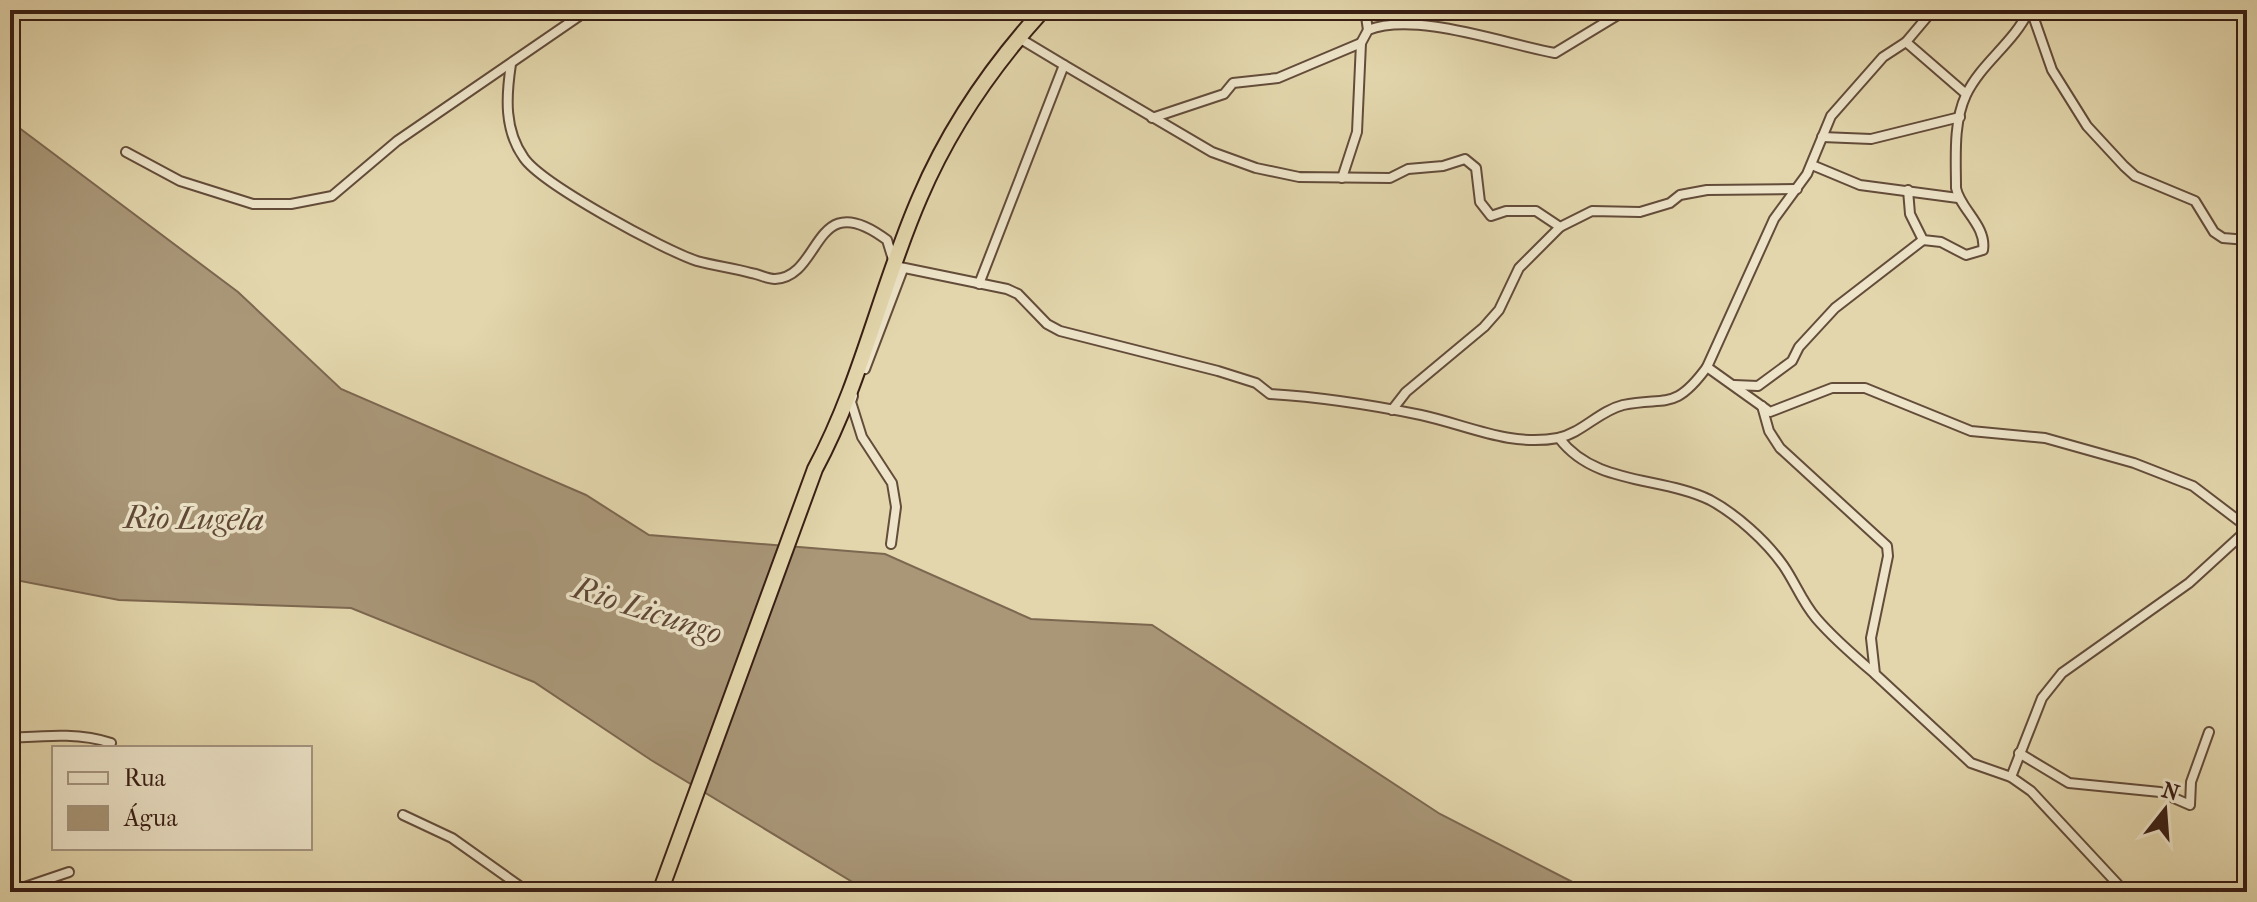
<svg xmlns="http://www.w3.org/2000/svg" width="2257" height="902" font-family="'IM FELL French Canon',serif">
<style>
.water{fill:#a99778;stroke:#7c6750;stroke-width:2}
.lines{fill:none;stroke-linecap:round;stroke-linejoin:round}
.minor-casing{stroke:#634c3a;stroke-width:12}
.trunk-casing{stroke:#381e14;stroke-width:18}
.minor{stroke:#ede4c9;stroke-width:8}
.trunk{stroke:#e3d6ac;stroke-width:14}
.labels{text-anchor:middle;stroke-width:7;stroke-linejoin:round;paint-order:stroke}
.water-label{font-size:32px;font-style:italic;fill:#604837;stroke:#ede4c9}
</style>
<rect width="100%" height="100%" fill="#e3d6ac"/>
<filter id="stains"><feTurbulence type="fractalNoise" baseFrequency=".0025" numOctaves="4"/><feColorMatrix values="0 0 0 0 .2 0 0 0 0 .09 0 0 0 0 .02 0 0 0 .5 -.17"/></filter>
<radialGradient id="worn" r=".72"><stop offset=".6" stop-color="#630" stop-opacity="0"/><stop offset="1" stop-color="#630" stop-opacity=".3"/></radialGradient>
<!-- water -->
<polygon class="water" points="10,121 238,292 341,389 586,495 649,535 885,554 1031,619 1152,625 1440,814 1592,892 869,892 651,760 534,682 351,608 119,600 10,579"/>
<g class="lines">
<defs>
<g id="minor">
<polyline points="1271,10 1275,12"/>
<polyline points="1365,10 1368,30"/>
<polyline points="2031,10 2052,70 2087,126 2124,166 2135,176 2195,201 2214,232 2223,238 2247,240"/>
<polyline points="1019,38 1064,65"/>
<polyline points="1906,42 1966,94"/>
<path d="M 511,64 C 506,97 504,130 524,158 C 543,185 664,250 697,261 C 715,266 734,268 751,273 C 759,274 767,279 775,279 C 823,277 812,184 887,240 L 895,266 L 1007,289 L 1018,294 L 1047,324 L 1060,331 L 1218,371 L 1256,383 L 1270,394 C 1320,397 1372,405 1421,415 C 1467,425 1510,447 1558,438 C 1582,433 1599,411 1623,405 C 1666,396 1674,412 1707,367 L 1770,412 L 1832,388 L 1865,388 L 1971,431 L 2045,438 L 2134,463 L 2193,486 L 2247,527"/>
<polyline points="1152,118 1224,94 1233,83 1278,78 1361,43"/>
<polyline points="1822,137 1871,139 1960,117"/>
<polyline points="126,152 180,181 253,204 291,204 332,196 397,141 588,10"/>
<polyline points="1812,165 1860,185 1958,198"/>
<path d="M 1342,178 L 1357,132 L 1361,43 L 1368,30 C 1415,11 1505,44 1555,53 L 1626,10"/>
<path d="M 1908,190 L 1910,214 L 1923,240 L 1941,242 L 1966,255 L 1983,250 C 1987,226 1960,209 1956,188 C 1956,158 1953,123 1966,95 C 1981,63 2014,43 2029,10"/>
<polyline points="979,284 1064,65 1212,152 1256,168 1299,177 1390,178 1408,169 1443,166 1465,159 1476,168 1480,202 1491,216 1506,211 1536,211 1560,227 1592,211 1640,212 1670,203 1680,195 1707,190 1797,189"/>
<polyline points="1707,367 1774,219 1807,174 1831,116 1883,57 1906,42 1933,10"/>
<polyline points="865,369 903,269"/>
<polyline points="1734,385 1758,386 1792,361 1799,347 1835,308 1923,240"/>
<polyline points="853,396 851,402 862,437 892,483 896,507 891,544"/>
<polyline points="1762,406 1769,431 1780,448 1887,546 1888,556 1871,638 1875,674 1971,763 2011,777 2031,791 2125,892"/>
<polyline points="1392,410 1406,392 1484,327 1499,310 1519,268 1560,227"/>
<path d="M 1559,438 C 1595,486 1661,476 1710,500 C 1736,514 1766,541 1783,565 C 1795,582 1802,602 1816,618 C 1833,638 1854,656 1874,673"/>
<path d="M 10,738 C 43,736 79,732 111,743"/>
<polyline points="2019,753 2069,783 2160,792 2190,805 2191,782 2209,732"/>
<polyline points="2011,777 2042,698 2062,673 2189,583 2247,530"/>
<polyline points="403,815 452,838 528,892"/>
<polyline points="253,888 267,892"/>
<polyline points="10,892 69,872"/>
</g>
<path id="trunk" d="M 660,892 L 815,469 C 861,384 881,286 920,197 C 949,129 993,65 1043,10"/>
</defs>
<!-- minor casing -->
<use href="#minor" class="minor-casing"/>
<!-- trunk casing -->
<use href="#trunk" class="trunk-casing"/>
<!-- minor -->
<use href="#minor" class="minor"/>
<!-- trunk -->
<use href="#trunk" class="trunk"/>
</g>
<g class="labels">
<!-- water labels -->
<g class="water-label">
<text transform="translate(194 518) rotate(1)" y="11">Rio Lugela</text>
<text transform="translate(648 610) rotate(18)" y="11">Rio Licungo</text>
</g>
</g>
<!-- margin -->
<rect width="2257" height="902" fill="none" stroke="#e3d6ac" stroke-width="40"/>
<rect x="12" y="12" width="2233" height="878" fill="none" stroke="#381e14" stroke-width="4"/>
<rect x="20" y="20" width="2217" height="862" fill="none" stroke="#381e14" stroke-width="2"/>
<!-- legend -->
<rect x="52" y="746" width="260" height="104" fill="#ede4c9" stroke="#a59581" stroke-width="2"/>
<rect x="68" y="772" width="40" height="12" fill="#ede4c9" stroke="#a59581" stroke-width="2"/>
<text x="124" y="786" font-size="24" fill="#381e14">Rua</text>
<rect x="68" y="806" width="40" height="24" fill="#a99778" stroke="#a59581" stroke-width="2"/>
<text x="124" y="826" font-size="24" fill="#381e14">Água</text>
<!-- north arrow -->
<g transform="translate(2165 810) rotate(17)" stroke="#ede4c9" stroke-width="6" paint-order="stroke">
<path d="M0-6L14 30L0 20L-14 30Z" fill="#381e14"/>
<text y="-12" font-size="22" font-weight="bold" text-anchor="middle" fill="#381e14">N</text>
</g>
<rect width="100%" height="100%" filter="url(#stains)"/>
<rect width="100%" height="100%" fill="url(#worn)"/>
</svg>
